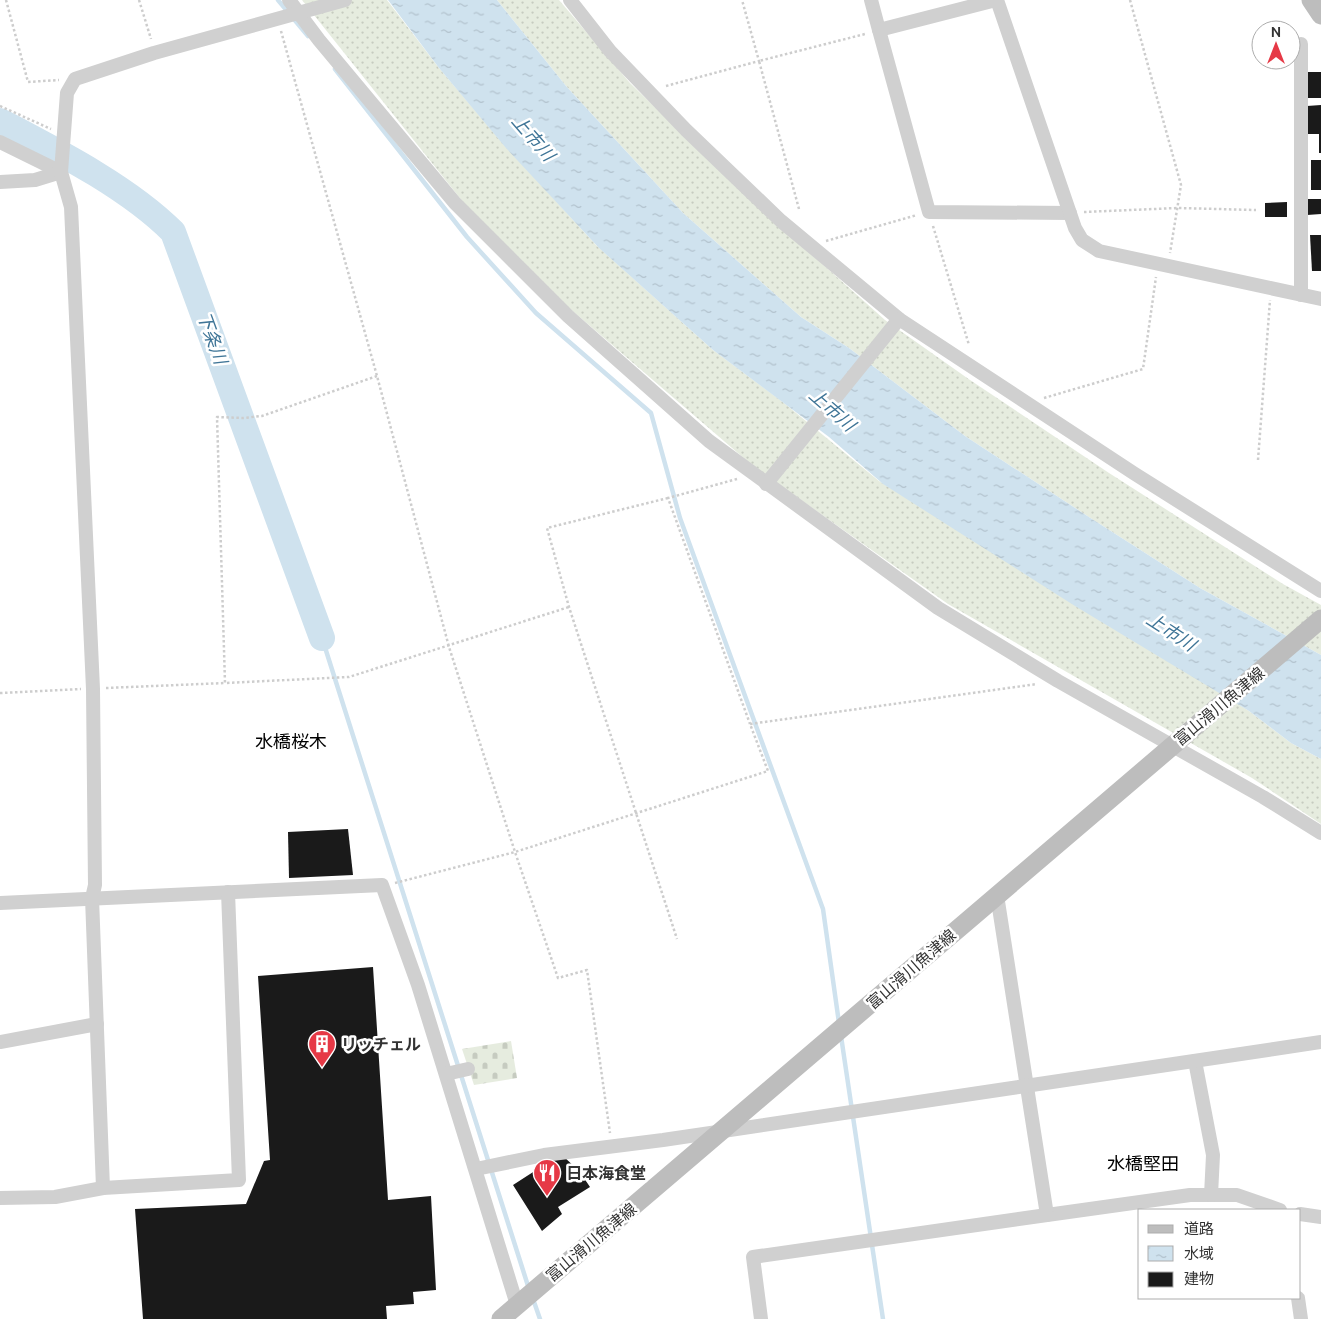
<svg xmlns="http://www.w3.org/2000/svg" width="1321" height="1319" font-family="Ubuntu,'Noto Sans JP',sans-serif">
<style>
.grass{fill:url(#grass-dots)}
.cemetery{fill:url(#cemetery-stones)}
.water{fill:url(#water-ripples)}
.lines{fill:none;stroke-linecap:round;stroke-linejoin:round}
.stream{stroke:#cfe2ee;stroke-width:4.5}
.river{stroke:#cfe2ee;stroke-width:26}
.building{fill:#1a1a1a}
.path{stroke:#cdcdcd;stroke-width:2.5;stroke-dasharray:2.5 2.5;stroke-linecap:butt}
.minor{stroke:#d0d0d0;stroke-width:14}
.secondary{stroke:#bdbdbd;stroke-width:19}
.labels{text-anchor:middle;stroke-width:5;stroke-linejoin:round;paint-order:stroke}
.street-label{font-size:16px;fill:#333;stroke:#fff}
.poi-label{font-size:16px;font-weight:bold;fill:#333;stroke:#fff;text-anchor:start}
.water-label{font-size:18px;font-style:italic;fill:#3f7597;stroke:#fff}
.neighbourhood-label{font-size:18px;fill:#000;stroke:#fff}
</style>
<defs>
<pattern id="grass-dots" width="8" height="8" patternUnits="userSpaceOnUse" patternTransform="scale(1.25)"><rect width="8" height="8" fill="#e6ecdf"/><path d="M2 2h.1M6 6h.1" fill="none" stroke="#c6cbc0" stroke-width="1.8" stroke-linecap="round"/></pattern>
<pattern id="cemetery-stones" width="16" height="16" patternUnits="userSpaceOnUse" patternTransform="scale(1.25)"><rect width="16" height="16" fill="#e6ecdf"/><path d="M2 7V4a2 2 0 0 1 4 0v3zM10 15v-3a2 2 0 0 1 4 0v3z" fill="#c6cbc0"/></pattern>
<pattern id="water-ripples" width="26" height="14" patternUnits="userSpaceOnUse" patternTransform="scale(1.25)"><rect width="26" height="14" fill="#cfe2ee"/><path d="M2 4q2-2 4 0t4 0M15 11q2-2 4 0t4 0" fill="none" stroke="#b2c2cd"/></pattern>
</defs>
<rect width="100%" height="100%" fill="#fff"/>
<!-- grass -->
<g class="grass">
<polygon points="302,0 387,0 439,68 500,140 596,245 713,350 784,403 879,481 1249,711 1291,743 1321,759 1321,824 1252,778 948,604 753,466 561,301 471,212"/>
<polygon points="497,0 559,0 630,83 743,193 885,320 970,380 1109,473 1283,584 1321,605 1321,655 1200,588 1092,519 965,436 849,348 801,317 683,213 566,86"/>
</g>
<!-- cemetery -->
<polygon class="cemetery" points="511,1041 517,1078 474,1085 462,1049"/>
<!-- water -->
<polygon class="water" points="388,0 497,0 566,86 683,213 801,317 849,348 965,436 1092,519 1200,588 1321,655 1321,759 1291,743 1249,711 1075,606 883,484 829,437 713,350 599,248 506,148 439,68"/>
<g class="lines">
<!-- stream -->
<g class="stream">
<polyline points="278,0 308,36"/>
<polyline points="335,69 467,237 536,313 651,413 680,518 823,909 839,1023"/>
<polyline points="322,638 529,1289"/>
<polyline points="841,1036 883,1319"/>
<polyline points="533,1299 540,1319"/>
</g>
<!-- river -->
<path class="river" d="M 0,121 C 57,151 128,187 173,232 L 322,638"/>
</g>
<!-- building -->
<g class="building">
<rect x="1308" y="72" width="13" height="26"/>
<polygon points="1321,105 1321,153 1319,153 1319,134 1308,134 1307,106"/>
<rect x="1311" y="160" width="10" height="30"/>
<polygon points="1306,199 1321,199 1321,214 1307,215"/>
<polygon points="1287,202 1287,217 1265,217 1265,203"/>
<polygon points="1310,235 1321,235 1321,271 1312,271"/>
<polygon points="348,829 353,875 289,878 288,832"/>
<polygon points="373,967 388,1200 431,1196 436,1290 413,1292 414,1304 386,1306 387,1319 143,1319 135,1209 246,1204 264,1161 270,1160 258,976"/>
<polygon points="561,1154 580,1172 590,1187 558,1207 562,1214 542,1231 513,1185"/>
</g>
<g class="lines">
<!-- path -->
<g class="path">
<polyline points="6,0 28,82 59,80"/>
<polyline points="139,0 151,39"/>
<polyline points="1130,0 1181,185 1170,253"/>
<polyline points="281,31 377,376 449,647 515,852 558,978 587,970 610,1133"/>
<polyline points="666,86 759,61 742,0"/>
<polyline points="0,106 51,129"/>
<polyline points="799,209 759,61 865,34"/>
<polyline points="1084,212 1177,208 1256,210"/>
<polyline points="933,226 969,345"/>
<polyline points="826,241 917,215"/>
<polyline points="377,376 262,416 243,418 217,417 225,683 349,677 569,607"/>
<polyline points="1044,398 1143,369 1156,277"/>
<polyline points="1258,460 1270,300"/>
<polyline points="737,479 668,498 750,724"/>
<polyline points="668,498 547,528 569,607 677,939"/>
<polyline points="106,688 225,683"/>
<polyline points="0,693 81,689"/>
<polyline points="395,883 515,852 768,771 750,724 1037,684"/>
</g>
<!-- minor -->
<g class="minor">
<polyline points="289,0 319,40 455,203 568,316 709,441 938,608 1058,681 1263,797 1321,833"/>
<polyline points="570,0 610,51 686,130 781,221 899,319 1135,474 1321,591"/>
<polyline points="871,0 879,30"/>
<polyline points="996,0 879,30 929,212 1070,213"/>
<polyline points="997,0 1075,228 1082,240 1099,251 1321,299"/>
<polyline points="1301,44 1301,295"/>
<polyline points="0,142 61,172"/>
<polyline points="0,182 35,180 61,172"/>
<polyline points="766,484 899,319"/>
<polyline points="997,895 1047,1215 1190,1195 1237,1195 1280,1210"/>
<polyline points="0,903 382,885 418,985 517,1305"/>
<polyline points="0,1042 97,1024"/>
<polyline points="1195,1061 1213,1155 1211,1195"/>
<polyline points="446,1074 468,1069"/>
<polyline points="476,1169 544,1155 663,1140 1321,1042"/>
<polyline points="103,1188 92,898 95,885 93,689 71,207 61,172 67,93 75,79 154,53 345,0"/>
<polyline points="0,1198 55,1197 103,1188 239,1180 228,892"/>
<polyline points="1300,1214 1321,1217"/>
<polyline points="1298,1298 1301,1319"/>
<polyline points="761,1319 753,1257 1047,1215"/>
</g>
<!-- secondary -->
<g class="secondary">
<polyline points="1311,0 1321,15"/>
<polyline points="501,1319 1321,619"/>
</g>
</g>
<!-- icons -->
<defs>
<symbol id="building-pin" viewBox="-11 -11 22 30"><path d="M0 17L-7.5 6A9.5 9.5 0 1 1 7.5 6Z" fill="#e63946" stroke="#fff"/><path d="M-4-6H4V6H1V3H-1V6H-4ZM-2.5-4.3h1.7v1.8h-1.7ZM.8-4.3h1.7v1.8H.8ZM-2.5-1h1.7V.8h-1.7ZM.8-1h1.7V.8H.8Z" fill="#fff"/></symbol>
<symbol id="restaurant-pin" viewBox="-11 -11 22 30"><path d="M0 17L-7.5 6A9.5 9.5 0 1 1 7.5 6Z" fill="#e63946" stroke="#fff"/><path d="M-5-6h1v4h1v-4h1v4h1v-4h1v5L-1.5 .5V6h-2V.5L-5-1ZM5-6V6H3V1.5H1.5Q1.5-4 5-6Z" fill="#fff"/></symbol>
</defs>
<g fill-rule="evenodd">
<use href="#building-pin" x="306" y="1028" width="32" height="43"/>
<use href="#restaurant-pin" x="531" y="1157" width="32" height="43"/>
</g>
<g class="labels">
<!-- street labels -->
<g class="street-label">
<text transform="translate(1219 706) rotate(-40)" y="6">富山滑川魚津線</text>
<text transform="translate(911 969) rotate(-41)" y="6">富山滑川魚津線</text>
<text transform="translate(591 1242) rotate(-40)" y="6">富山滑川魚津線</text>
</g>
<!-- poi labels -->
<g class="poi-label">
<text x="341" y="1050">リッチェル</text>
<text x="566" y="1179">日本海食堂</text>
</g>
<!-- water labels -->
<g class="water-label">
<text transform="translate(533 138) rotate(49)" y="6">上市川</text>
<text transform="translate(212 338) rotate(70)" y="6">下条川</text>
<text transform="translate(832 410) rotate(41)" y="6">上市川</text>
<text transform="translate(1171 632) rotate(33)" y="6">上市川</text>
</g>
<!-- neighbourhood labels -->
<g class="neighbourhood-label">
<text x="291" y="748">水橋桜木</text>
<text x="1143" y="1170">水橋堅田</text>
</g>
</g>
<!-- legend -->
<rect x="1138" y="1209" width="162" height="90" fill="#ffffff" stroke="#adadad"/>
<rect x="1148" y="1225" width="25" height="8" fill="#bdbdbd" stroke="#adadad"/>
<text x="1184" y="1234" font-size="15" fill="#333333">道路</text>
<rect x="1148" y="1246" width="25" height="15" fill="url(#water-ripples)" stroke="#adadad"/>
<text x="1184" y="1259" font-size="15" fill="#333333">水域</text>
<rect x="1148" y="1272" width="25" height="15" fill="#1a1a1a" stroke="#adadad"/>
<text x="1184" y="1284" font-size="15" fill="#333333">建物</text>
<!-- north arrow -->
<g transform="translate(1276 45)"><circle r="24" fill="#ffffff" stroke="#adadad"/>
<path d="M0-4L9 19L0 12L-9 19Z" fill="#e63946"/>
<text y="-8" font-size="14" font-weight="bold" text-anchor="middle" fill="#333333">N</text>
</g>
</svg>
